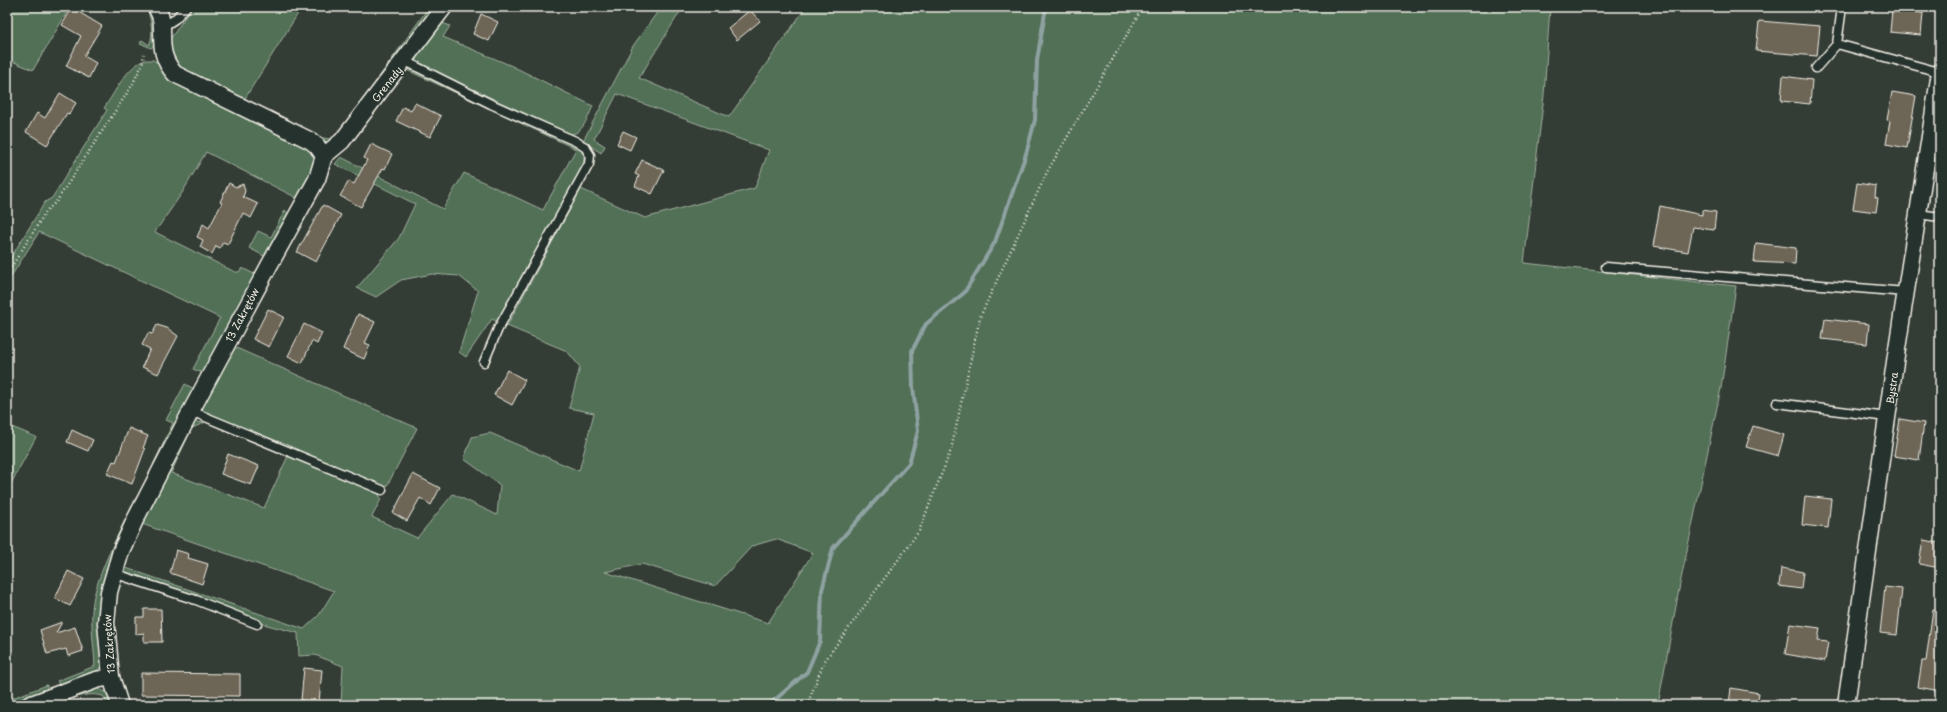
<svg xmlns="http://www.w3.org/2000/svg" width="1947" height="712" font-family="'Playpen Sans',sans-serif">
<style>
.green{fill:#516f57;stroke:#a2b0a0;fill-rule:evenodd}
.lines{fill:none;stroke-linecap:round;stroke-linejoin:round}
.stream{stroke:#8fa2a2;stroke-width:4}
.building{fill:#6d6556;stroke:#f4f1e8}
.lane-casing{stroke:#f4f1e8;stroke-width:11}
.street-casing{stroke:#f4f1e8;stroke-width:19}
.path{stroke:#f4f1e8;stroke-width:2.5;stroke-dasharray:1 3;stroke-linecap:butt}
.lane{stroke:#26332d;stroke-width:8}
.street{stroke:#26332d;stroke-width:16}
.labels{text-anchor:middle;stroke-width:3;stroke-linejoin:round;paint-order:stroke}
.street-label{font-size:10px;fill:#f4f1e8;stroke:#26332d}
</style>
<rect width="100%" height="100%" fill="#343d35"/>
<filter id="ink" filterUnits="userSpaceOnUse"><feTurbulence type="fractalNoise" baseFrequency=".025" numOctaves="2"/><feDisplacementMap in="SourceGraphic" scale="8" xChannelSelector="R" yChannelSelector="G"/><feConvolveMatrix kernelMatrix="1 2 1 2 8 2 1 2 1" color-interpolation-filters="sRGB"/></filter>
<g filter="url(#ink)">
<!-- green -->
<g class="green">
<polygon points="7,7 70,7 33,70 7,59"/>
<path d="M 147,7 L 152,7 L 155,15 L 156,44 L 151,48 L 140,43 L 142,40 L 149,45 C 155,34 150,18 147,7 Z"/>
<polygon points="192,7 302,7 242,103 176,66 171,55 169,41"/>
<polygon points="429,7 440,7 340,138 330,142 321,141 318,137 329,139 337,136"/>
<path d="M 661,7 L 683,7 L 639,78 L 729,117 L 804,10 L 801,7 L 1550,7 L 1544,95 L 1524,263 L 1736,286 L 1721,388 L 1680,584 L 1658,705 L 341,705 L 343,666 L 315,655 L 299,656 L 298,633 L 267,625 L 231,609 L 126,572 L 123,567 L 304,629 L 319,615 L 334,591 L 139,523 L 192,421 L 204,423 L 192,428 L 171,473 L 264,508 L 288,456 L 378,492 L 381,499 L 372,517 L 417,538 L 453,494 L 497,515 L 500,485 L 464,459 L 472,437 L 490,433 L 579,471 L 594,413 L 569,408 L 580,367 L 567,351 L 507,326 L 581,189 L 645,218 L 755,188 L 769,150 L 617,94 L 594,139 L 605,146 L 601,153 L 583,141 L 633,46 ZM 776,539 L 813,553 L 768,623 L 605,572 L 642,564 L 715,586 L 752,546 Z"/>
<path d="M 440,22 L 450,26 L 443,37 L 512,66 L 593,106 C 588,117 582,136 568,134 L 419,64 L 416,60 L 417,53 Z"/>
<path d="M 146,60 L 153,60 L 309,147 L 318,160 L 301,200 L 206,152 L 182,193 L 155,232 L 235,272 L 239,272 L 242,268 L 256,275 L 205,374 L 193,369 L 220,318 L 39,232 L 7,283 L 7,264 L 45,202 L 52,198 L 107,110 L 104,108 C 115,93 127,65 146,60 Z"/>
<path d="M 410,69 L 573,144 C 583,150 586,154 583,166 L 498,322 L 492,319 L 466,357 L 459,352 L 478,291 L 459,276 L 432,274 L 401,280 L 376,297 L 357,288 L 399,238 L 415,204 L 335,164 L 341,157 L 443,209 L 464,173 L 543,210 L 576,149 L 407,70 L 391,91 L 390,89 L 405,70 Z"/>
<polygon points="285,210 291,217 266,257 249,248 258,231 271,237"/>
<polygon points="234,347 417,428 386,488 200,411 199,407"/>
<polygon points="185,384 194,389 157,465 153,465 173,423 166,420"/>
<polygon points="7,425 36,437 7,491"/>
<path d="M 132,506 L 134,509 L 102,666 L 89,677 L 62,688 L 57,681 L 95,666 C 94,644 89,618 94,596 C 102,564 118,535 132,506 Z"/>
<polygon points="47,685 47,693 14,705 7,705 7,700"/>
<path d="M 96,688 L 108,693 L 114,705 L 108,705 L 103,696 C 82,690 63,705 42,705 Z"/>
</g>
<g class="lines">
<!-- stream -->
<polyline class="stream" points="769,705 807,672 820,641 822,590 833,548 909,463 918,431 913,387 912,351 926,324 964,293 995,242 1026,154 1035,120 1037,60 1046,7"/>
</g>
<!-- building -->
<g class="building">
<polygon points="72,8 102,26 84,56 96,63 89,78 66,66 81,36 62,25"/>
<polygon points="750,10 760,21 737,40 728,28"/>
<polygon points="1892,10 1923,13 1921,35 1890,32"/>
<polygon points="481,14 498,22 489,41 473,34"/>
<polygon points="1759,21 1820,26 1817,56 1756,51"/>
<polygon points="1783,76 1812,80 1810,104 1781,101"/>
<polygon points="1892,92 1916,96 1907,148 1886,144 1890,121 1887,120"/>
<polygon points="60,93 76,103 69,114 67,113 47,145 26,132 37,113 45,118"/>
<polygon points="415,103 441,116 430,137 396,121 403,107 411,111"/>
<polygon points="623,131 636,137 630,150 617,144"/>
<polygon points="371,144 392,154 385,169 383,168 361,207 340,196 349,181 354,184 367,160 364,158"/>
<polygon points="642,160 664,170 652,194 635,186 639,176 635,174"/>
<polygon points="229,183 236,187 243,184 245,191 243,197 258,204 251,218 243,213 228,244 223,242 220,248 216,246 212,254 200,247 203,240 197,237 203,224 209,228 222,203 220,202"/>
<polygon points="1857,183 1876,186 1875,197 1878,198 1876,212 1853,209"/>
<polygon points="323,205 341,215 316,262 297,252"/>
<polygon points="1660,206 1702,215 1702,210 1716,212 1714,230 1693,227 1688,252 1653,246"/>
<polygon points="1756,243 1796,248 1795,264 1754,262"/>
<polygon points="268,309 284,317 269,347 253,339"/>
<polygon points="358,314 375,322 365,343 370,345 364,359 343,349"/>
<polygon points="1825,319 1869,324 1867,344 1822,339"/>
<polygon points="304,324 322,333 317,344 312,341 302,363 288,356"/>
<polygon points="157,325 167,328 178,336 158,374 142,367 150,349 142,345 148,333 152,334"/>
<polygon points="507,370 525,380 512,405 494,395"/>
<polygon points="1900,419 1924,423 1919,460 1894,456"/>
<polygon points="1753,426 1784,435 1778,456 1746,447"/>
<polygon points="129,428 148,436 143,448 145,449 132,484 107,474 113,461 116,462"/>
<polygon points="72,430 93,440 88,451 67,442"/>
<polygon points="228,454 259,466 251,485 221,474"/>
<polygon points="413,474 440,488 431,505 420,498 407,521 393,513"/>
<polygon points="1805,496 1831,499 1828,528 1802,525"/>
<polygon points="1923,540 1940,543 1940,568 1919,564"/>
<polygon points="176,550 189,554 188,558 208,564 202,584 170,573"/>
<polygon points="1781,568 1803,572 1801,589 1779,586"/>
<polygon points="68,571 84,579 70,606 55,598"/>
<polygon points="1885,587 1902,589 1897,635 1880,633"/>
<polygon points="144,609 161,609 162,642 144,642 144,633 136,634 136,617 144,617"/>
<polygon points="1933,609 1940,610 1940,691 1918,687 1922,661 1926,661"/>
<polygon points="62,622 56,633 75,627 83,651 68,656 66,649 47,654 40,630"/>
<polygon points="1790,624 1820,628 1818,641 1828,642 1825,661 1785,654"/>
<polygon points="304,668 322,670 319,702 301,700"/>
<polygon points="141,673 240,674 240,696 141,695"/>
<polygon points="1731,688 1759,693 1757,705 1729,705"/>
</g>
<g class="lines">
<defs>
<g id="lane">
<polyline points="1842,7 1837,44 1939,72"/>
<polyline points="161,28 175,19 186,7"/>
<polyline points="405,61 491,104 575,141 585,147 590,155 589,164 498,329 484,362"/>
<polyline points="1816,68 1837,44"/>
<polyline points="1918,214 1940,217"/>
<polyline points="1606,267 1906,292"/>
<polyline points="1777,403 1887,417"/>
<polyline points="191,411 382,490"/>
<polyline points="113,573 196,600 257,624"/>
</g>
<g id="street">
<polyline points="324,156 342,141 444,7"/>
<polyline points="29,705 96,680 111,677"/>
<path d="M 120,705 L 111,677 L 106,623 L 109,592 L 121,551 L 135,520 L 191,411 L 270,264 L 317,179 L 324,156 L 317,146 L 311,141 L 175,74 C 152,48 170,28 156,7"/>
<polyline points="1846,705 1896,355 1940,72"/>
</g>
</defs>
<!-- lane casing -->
<use href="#lane" class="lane-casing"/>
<!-- street casing -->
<use href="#street" class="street-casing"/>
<!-- path -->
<g class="path">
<polyline points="7,274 47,210 56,202 131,87 142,65 144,54"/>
<polyline points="807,705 824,662 919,531 951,450 980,317 1047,172 1143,7"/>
</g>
<!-- lane -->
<use href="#lane" class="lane"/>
<!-- street -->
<use href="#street" class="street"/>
</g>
</g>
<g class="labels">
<!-- street labels -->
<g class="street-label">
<text transform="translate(387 84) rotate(-52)" y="4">Grenady</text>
<text transform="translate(242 315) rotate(-62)" y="4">13 Zakrętów</text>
<text transform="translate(1892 388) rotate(-82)" y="4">Bystra</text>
<text transform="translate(109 644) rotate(-94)" y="4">13 Zakrętów</text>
</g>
</g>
<!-- margin -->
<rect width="1947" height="712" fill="none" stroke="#26332d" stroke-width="24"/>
<rect x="12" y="12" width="1923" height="688" fill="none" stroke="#f4f1e8" stroke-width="1.5" filter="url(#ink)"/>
</svg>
